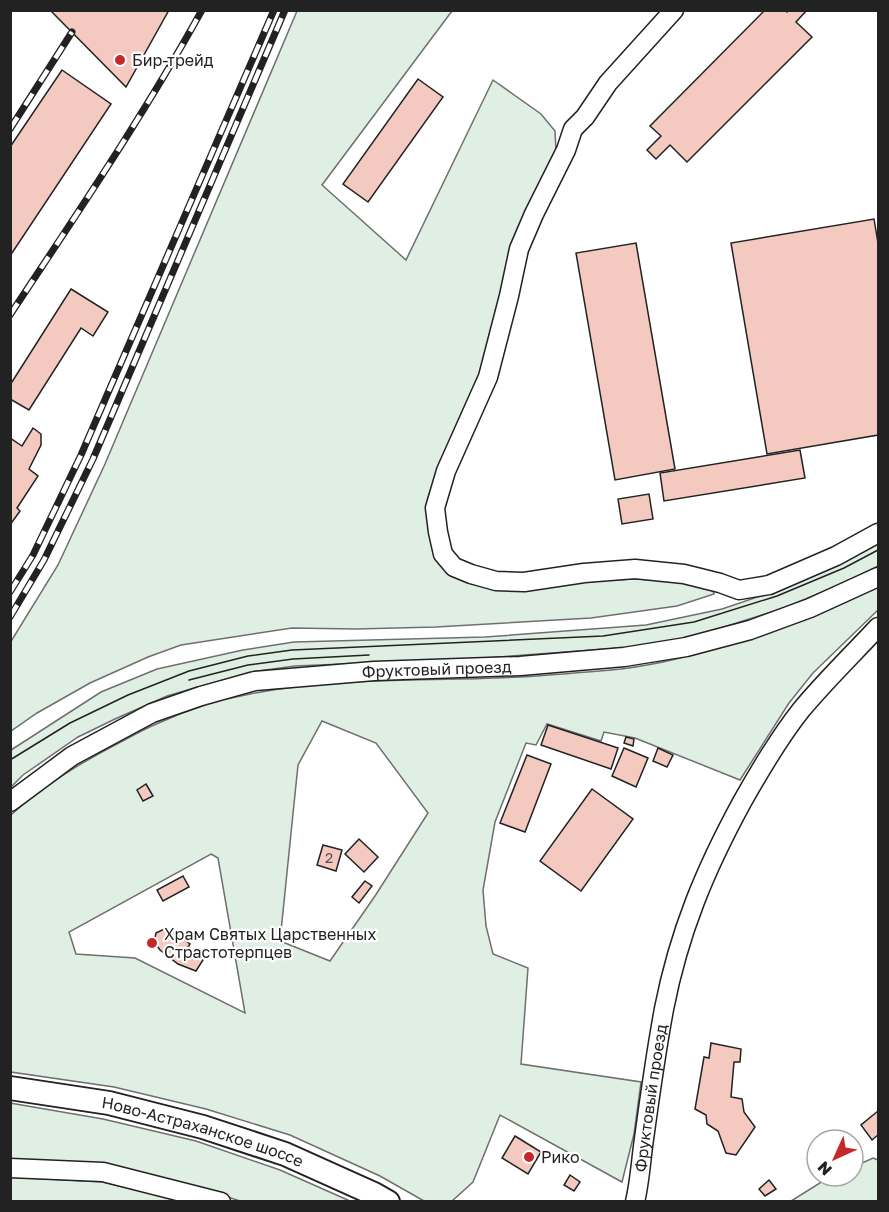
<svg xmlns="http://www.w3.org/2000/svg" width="889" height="1212" font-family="'Golos Text',sans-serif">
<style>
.green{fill:#e0efe3;stroke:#6f6f6f;stroke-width:1.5;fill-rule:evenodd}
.building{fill:#f3c9c0;stroke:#222;stroke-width:1.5}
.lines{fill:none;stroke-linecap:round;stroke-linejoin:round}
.minor-casing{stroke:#222;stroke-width:21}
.major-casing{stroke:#222;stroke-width:26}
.minor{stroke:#fff;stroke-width:18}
.major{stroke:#fff;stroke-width:22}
.tram{stroke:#222;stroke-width:1.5}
.rail-casing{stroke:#222;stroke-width:7}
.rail{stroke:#fff;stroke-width:4.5;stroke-dasharray:14;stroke-linecap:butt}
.poi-dot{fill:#c62828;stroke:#fff;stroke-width:2}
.labels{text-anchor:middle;stroke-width:4.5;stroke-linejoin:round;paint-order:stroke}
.number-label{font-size:14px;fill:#564c4a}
.poi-label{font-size:16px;fill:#222;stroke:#fff;text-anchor:start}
.street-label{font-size:16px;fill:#222;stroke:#fff}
</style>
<rect width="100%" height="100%" fill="#fff"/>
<!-- green -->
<g class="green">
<polygon points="297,11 452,11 322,185 406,260 493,80 541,114 555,131 556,151 480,377 438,468 427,501 429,531 435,556 450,575 471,584 499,589 584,581 635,579 684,581 712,587 714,594 677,606 591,618 436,627 356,629 292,628 181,645 148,657 90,683 37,713 11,731 10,643 58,565 105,464"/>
<polygon points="878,544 878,566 847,582 781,609 696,636 646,646 485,658 295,666 250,672 167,696 115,719 78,737 23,775 11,787 11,750 101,692 157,669 243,650 294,642 485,637 646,625 722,609 775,591 843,563"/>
<path d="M 878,587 L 878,610 L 813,673 L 789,703 L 740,780 L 635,738 L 604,732 L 601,741 L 547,724 L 536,745 L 526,743 L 495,822 L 483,890 L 486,926 L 493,954 L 528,968 L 521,1064 L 641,1082 L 634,1134 L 622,1182 L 500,1115 L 473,1182 L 452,1201 L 424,1201 L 380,1176 L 290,1135 L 206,1109 L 114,1087 L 11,1072 L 11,815 C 41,787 77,765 113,746 C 127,739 140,731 154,725 C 184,711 217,700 250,694 C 340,676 430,682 520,677 C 554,675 588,672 621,669 C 711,658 795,621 878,587 ZM 322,721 L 376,743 L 428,813 L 375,896 L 330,961 L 280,941 L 298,765 ZM 211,854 L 218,858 L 245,1013 L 135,958 L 76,954 L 69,932 Z"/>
<polygon points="10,1103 103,1119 196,1141 280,1170 350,1201 240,1201 209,1191 11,1161"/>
<polygon points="873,1158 878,1160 878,1201 791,1201 831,1176 853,1176 853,1167"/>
<polygon points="10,1177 103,1182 183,1201 11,1201"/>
</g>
<!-- building -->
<g class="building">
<polygon points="50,10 169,10 126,87"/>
<polygon points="765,10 785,10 787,12 789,10 807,10 796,22 812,37 687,162 670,145 656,159 647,150 661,136 650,126"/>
<polygon points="62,70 111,104 10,256 10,147"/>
<polygon points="418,79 443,97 368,202 343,184"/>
<polygon points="874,219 878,243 878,435 767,454 731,243"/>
<polygon points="636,243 675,469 615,480 576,253"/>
<polygon points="71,289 108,312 93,336 81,328 29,410 10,399 10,385"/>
<polygon points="33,428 41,434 41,445 29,469 38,476 17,508 20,511 10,525 10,438 22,446"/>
<polygon points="800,450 805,478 664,501 660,473"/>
<polygon points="649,494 653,519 622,524 618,499"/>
<polygon points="548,725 618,748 611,769 541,745"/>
<polygon points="626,737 634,739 633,746 624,743"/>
<polygon points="624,748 648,758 636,787 612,776"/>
<polygon points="658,748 673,755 667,767 653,761"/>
<polygon points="527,755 551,764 525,832 500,823"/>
<polygon points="146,784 153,796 143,801 137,790"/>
<polygon points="592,789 633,819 581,891 540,861"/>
<polygon points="359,839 378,857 364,872 345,854"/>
<polygon points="323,845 342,850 336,871 317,865"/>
<polygon points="183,876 189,887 163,901 157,890"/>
<polygon points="365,881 372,886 359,903 352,897"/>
<polygon points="164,929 173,932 190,944 188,947 203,960 196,971 178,964 160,950 154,942 156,933"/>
<polygon points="711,1043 741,1049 740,1062 734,1062 731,1097 742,1099 744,1112 755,1127 736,1155 726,1153 718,1131 707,1124 706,1115 695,1109 704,1057 709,1058"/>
<polygon points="878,1111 878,1135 872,1140 861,1125"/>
<polygon points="515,1136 541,1152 528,1174 502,1158"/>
<polygon points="570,1175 580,1182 574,1191 564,1185"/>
<polygon points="769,1180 776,1189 765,1196 759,1189"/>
</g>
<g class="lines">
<defs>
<g id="minor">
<polyline points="674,10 608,83 585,117 573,129 566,150 534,214 519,249 509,296 488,377 446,471 435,508 438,532 443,554 454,567 471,574 496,581 524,582 584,573 635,569 684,574 720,583 739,590 769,585 836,556 878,533"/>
<path id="s1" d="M 10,802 L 72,756 L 152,713 L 201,696 L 255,681 L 374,671 L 520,666 L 624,657 L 686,647 L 750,630 L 810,608 L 878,577"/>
<polyline points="10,1168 103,1172 221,1202"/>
<path id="s2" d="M 635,1202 C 640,1181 641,1159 644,1139 C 650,1095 656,1052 664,1009 C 679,932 705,870 742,802 C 760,770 778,739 801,710 C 825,681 852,655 878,627"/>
</g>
<g id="major">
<path id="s3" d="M 10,1088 L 109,1103 L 203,1127 L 285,1154 L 374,1194 L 388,1202"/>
</g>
</defs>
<!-- minor casing -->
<use href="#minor" class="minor-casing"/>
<!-- major casing -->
<use href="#major" class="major-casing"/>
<!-- minor -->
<use href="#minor" class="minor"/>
<!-- major -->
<use href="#major" class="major"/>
<!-- tram -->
<g class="tram">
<polyline points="189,680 248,665 293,659 369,655"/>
<polyline points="10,760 70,723 128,695 189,671 248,656 292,650 603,636 694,622 777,596 844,568 878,550"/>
</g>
<defs>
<g id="rail">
<polyline points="10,129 72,32"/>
<path d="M 10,315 C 76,215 144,115 202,10"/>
<polyline points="10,592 33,555 81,455 274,10"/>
<polyline points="10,617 44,560 93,459 285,10"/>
</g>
</defs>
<!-- rail casing -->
<use href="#rail" class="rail-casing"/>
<!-- rail -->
<use href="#rail" class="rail"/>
</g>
<!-- markers -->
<g class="poi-dot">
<circle cx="120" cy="60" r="6"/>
<circle cx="152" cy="943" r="6"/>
<circle cx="529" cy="1157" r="6"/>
</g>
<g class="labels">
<!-- number labels -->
<g class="number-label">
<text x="329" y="863">2</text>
</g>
<!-- poi labels -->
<g class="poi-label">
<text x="132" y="66">Бир-трейд</text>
<text x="164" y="940">Храм Святых Царственных<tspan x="164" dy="18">Страстотерпцев</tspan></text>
<text x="541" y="1163">Рико</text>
</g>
<!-- street labels -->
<g class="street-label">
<text dy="6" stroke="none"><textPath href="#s1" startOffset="458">Фруктовый проезд</textPath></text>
<text dy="6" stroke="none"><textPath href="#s2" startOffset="105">Фруктовый проезд</textPath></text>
<text dy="6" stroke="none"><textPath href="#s3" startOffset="198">Ново-Астраханское шоссе</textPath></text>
</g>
</g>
<!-- border -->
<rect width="889" height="1212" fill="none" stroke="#222222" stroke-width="24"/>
<!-- north arrow -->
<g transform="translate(835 1158) rotate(225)"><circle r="28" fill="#ffffff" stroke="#a7a7a7" stroke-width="1.5"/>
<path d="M0-4.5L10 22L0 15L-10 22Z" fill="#c62828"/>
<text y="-9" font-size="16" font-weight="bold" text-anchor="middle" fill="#222222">N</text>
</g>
</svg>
